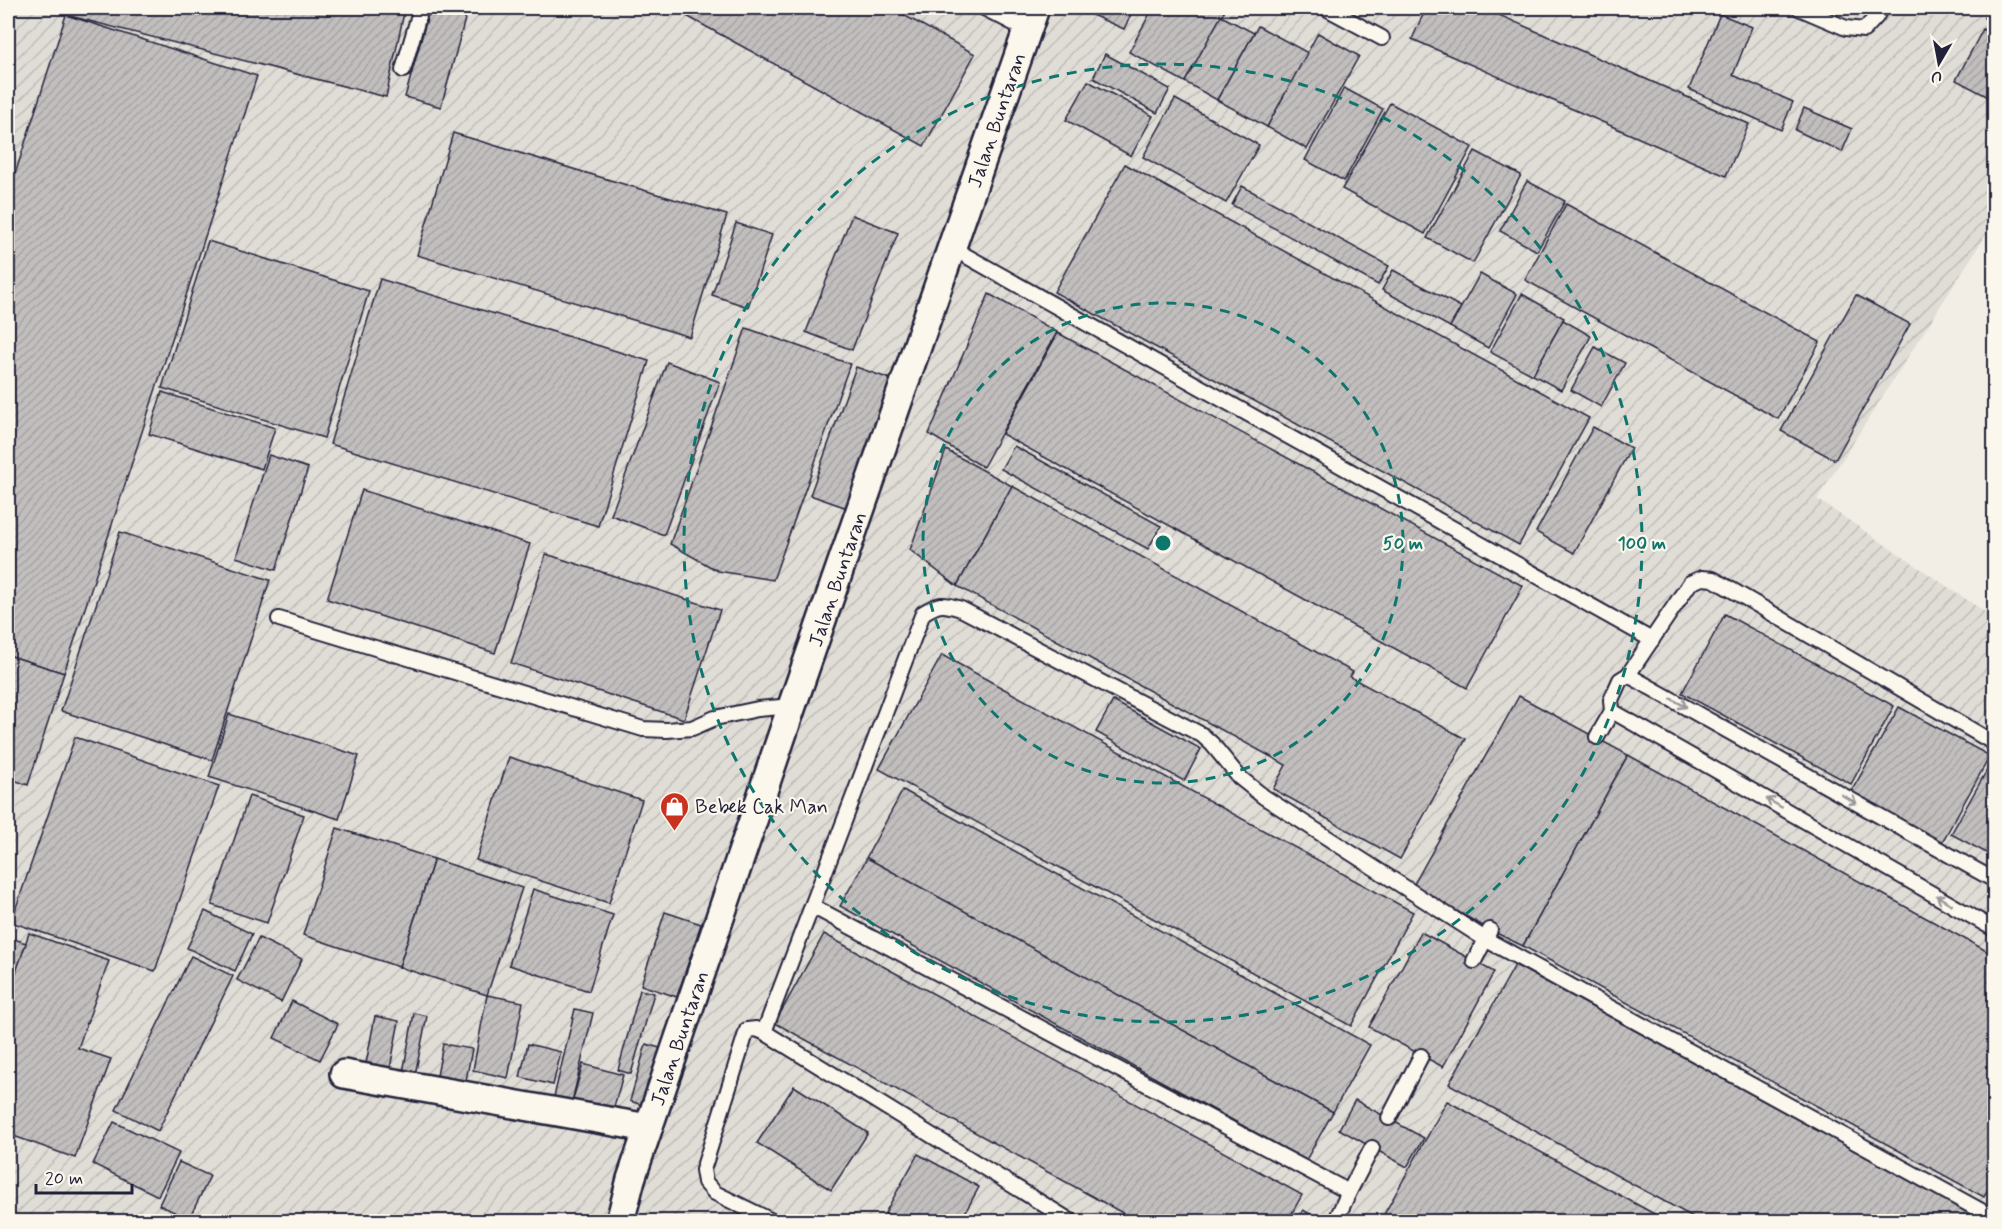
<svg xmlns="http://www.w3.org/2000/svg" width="2002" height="1229" font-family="Mynerve,sans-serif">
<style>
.industrial{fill:url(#industrial-furrows)}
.building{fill:url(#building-hatch);stroke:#22223b;stroke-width:1.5}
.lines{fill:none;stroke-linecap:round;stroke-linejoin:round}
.service-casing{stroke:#22223b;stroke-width:18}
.minor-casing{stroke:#22223b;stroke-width:32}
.service{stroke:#fbf7ec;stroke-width:14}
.minor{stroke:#fbf7ec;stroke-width:27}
.oneway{stroke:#99979c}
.ring{fill:none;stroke:#0f766e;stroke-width:3;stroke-dasharray:10 8}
.labels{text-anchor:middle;stroke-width:4.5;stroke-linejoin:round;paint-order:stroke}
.street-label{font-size:20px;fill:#22223b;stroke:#fbf7ec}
.poi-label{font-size:20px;fill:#22223b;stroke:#fbf7ec;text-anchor:start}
.centre{fill:#0f766e;stroke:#fbf7ec;stroke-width:3}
.ring-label{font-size:18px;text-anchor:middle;font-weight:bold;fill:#0f766e;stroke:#fbf7ec;stroke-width:4.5;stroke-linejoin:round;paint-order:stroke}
</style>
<defs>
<pattern id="industrial-furrows" width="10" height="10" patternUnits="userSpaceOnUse" patternTransform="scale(1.5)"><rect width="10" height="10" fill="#e0dcd6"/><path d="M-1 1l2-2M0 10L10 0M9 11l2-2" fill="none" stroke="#c0bcb9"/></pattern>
<pattern id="building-hatch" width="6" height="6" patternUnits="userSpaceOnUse" patternTransform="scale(1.5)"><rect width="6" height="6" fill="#c2bebe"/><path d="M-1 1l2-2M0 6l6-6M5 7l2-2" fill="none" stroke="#a6a3a4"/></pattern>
</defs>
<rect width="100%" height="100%" fill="#f2eee5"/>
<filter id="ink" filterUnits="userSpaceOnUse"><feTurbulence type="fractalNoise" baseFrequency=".0167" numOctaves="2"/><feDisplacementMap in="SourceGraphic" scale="12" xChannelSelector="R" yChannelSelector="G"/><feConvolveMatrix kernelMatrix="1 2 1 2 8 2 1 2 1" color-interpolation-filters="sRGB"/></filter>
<g filter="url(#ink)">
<!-- industrial -->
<polygon class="industrial" points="8,8 1994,8 1994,222 1817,499 1994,618 1994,1221 8,1221"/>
<!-- building -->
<g class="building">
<polygon points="68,8 405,8 386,97 66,15"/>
<polygon points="430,8 468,8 441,107 405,97"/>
<polygon points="672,8 891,8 975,54 924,146"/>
<polygon points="1076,8 1134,8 1124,29"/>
<polygon points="1153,8 1226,8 1185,82 1129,52"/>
<polygon points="1426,8 1483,8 1749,124 1726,176 1412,39"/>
<polygon points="1989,8 1994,8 1994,23 1984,18"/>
<polygon points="1720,14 1752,27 1733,75 1793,102 1781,130 1689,89"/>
<polygon points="66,15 257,76 64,673 8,655 8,196"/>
<polygon points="1221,16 1254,33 1217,100 1185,82"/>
<polygon points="1258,26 1308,53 1267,127 1217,100"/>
<polygon points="1983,29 1994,35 1994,100 1956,80"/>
<polygon points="1318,33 1359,56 1307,149 1267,127"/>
<polygon points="1105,54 1170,89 1157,113 1093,78"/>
<polygon points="1088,81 1153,116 1131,156 1066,120"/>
<polygon points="1344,88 1383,109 1344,181 1305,160"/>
<polygon points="1175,99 1259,145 1226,203 1143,157"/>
<polygon points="1390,103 1472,147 1425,234 1342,189"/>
<polygon points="1804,108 1852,129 1842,152 1795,130"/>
<polygon points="453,133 727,215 690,337 417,255"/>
<polygon points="1475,151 1521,175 1473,263 1427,238"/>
<polygon points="1125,164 1589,418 1519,545 1054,292"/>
<polygon points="1527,181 1565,201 1537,251 1500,231"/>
<polygon points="1242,186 1389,266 1378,285 1232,205"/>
<polygon points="1566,204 1820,342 1778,419 1525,280"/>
<polygon points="852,215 898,233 852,350 806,332"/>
<polygon points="736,223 772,235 748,307 712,295"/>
<polygon points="208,241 369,291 324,438 162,388"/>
<polygon points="1393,270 1461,307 1450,327 1382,290"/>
<polygon points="1480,274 1517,294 1488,348 1450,327"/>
<polygon points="380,279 649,361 598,526 330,444"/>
<polygon points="989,294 1057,332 983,467 929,434"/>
<polygon points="1522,294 1564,318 1533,375 1490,352"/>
<polygon points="1856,295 1910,324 1835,460 1781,431"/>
<polygon points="1563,320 1591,336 1561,390 1533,375"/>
<polygon points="746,328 850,364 773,580 718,571 670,544"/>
<polygon points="1058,333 1523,586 1467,688 1002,434"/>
<polygon points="1595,347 1625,363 1601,407 1571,390"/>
<polygon points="667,362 720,382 664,535 611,515"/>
<polygon points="856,367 896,381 850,509 810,495"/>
<polygon points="162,392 275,428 262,469 149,434"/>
<polygon points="1593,427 1631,448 1574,553 1536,532"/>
<polygon points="1014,446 1161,526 1148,549 1001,469"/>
<polygon points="946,450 1012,486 957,586 910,550"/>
<polygon points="269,455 308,468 276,570 236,557"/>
<polygon points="1012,486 1353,672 1350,677 1466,739 1400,859 1273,789 1286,765 957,586"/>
<polygon points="362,490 530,544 495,653 327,599"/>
<polygon points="120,532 270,580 212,760 61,711"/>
<polygon points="546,554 720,610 684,719 511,663"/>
<polygon points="1725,614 1894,706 1851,784 1682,693"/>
<polygon points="8,655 64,673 28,785 8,778"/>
<polygon points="942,655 1413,912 1351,1026 879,769"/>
<polygon points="1519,696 1628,755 1523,946 1490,930 1413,886"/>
<polygon points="1113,701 1201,749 1184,781 1096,732"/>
<polygon points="1899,707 1990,756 1941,844 1850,794"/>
<polygon points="229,714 359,756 339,819 209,777"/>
<polygon points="75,737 219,786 155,971 11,922"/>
<polygon points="1628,755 1994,955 1994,1178 1984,1197 1523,946"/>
<polygon points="509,757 642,800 609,903 476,860"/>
<polygon points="1991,763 1994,765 1994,857 1951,834"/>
<polygon points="903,790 1370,1045 1333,1112 866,858"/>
<polygon points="249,796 304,815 267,923 212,905"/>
<polygon points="337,828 434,859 399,967 303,935"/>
<polygon points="867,858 1333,1112 1306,1160 840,906"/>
<polygon points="434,859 522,888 487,995 399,967"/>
<polygon points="533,889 613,915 589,991 509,965"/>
<polygon points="205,911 252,934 235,971 187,948"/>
<polygon points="665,912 701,924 677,997 641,985"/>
<polygon points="1421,932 1494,972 1443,1067 1369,1027"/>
<polygon points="29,933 109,961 78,1048 111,1059 75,1158 8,1134 8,995"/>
<polygon points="824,934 1302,1195 1287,1222 1139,1222 775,1023"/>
<polygon points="8,937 26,943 8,995"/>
<polygon points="259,938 302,959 281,1002 237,980"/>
<polygon points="191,956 233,976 158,1131 116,1110"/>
<polygon points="1515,965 1985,1222 1702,1222 1449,1084"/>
<polygon points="640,990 654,993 631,1074 618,1070"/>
<polygon points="487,995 523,1002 508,1078 473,1070"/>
<polygon points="292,1001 338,1024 320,1060 274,1038"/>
<polygon points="575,1009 593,1013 570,1110 552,1105"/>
<polygon points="414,1013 427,1016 414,1080 402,1078"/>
<polygon points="375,1016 399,1021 389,1074 365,1069"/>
<polygon points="443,1044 472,1049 465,1086 436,1081"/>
<polygon points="528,1044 561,1052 553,1085 520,1077"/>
<polygon points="646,1044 660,1048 645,1106 630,1101"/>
<polygon points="583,1064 623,1075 610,1121 570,1110"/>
<polygon points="794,1086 868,1133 831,1190 757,1143"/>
<polygon points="1355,1100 1424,1138 1407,1167 1339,1129"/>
<polygon points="1447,1101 1669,1222 1384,1222 1381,1220"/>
<polygon points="114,1122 179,1153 158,1196 93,1164"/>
<polygon points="918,1154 979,1187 960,1222 900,1222 885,1213"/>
<polygon points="179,1162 210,1176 189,1219 159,1205"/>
<polygon points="1303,1210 1324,1222 1296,1222"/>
</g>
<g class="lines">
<defs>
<g id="service">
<polyline points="984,8 1027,30"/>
<polyline points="1326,8 1382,38"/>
<polyline points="1799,8 1846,28 1864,30 1876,17 1881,8"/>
<polyline points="403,70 421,8"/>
<polyline points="952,248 1652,640"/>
<polyline points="279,619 643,729 667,730 692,728 715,718 758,709 792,706"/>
<polyline points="1628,675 1994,880"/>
<polyline points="1612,711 1994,929"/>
<polyline points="1597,737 1612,711 1611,700 1620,680 1628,675 1690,583 1702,578 1713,579 1994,743"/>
<path d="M 812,906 L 923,613 C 939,603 943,603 961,609 L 1202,735 L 1212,744 L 1239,777 L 1264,797 L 1485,939 L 1994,1218"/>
<polyline points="1474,961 1490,930"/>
<polyline points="764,1032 812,906 1349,1192 1372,1148"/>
<polyline points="1389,1118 1421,1056"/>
<polyline points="774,1222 715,1193 705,1182 703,1170 747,1030 756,1029 764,1032 1072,1222"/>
<polyline points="1335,1222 1349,1192"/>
</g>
<g id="minor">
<polyline points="344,1074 648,1128"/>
<polyline points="620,1222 631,1179 792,706 1035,8"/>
</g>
</defs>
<!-- service casing -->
<use href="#service" class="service-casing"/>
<!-- minor casing -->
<use href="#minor" class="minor-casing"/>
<!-- service -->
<use href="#service" class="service"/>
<!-- minor -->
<use href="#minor" class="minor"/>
</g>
<!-- one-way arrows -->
<defs><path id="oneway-shaft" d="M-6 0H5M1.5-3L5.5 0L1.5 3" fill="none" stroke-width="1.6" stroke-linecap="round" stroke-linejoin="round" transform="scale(1.5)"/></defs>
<g class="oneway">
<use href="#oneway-shaft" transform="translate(1679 703) rotate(29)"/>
<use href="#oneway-shaft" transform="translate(1849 799) rotate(29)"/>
<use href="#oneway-shaft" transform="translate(1774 803) rotate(-150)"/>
<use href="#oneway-shaft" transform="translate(1944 900) rotate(-150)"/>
</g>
</g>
<!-- distance rings -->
<g class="ring">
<circle cx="1163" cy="543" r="240"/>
<circle cx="1163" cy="543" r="479"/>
</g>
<!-- icons -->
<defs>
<symbol id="shop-pin" viewBox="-11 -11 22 30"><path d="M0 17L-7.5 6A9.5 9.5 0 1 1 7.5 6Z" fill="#c8321e" stroke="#fbf7ec"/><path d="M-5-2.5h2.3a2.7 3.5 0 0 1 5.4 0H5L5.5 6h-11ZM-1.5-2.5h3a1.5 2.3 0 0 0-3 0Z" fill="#fff"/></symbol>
</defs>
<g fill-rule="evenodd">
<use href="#shop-pin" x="658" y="790" width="33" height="45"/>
</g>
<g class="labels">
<!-- street labels -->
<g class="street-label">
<text transform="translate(996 120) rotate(-71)" y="7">Jalan Buntaran</text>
<text transform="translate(837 579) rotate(-71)" y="7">Jalan Buntaran</text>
<text transform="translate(679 1038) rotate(-71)" y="7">Jalan Buntaran</text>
</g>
<!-- poi labels -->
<g class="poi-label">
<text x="695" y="813">Bebek Cak Man</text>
</g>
</g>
<circle cx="1163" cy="543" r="9" class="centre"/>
<g class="ring-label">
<text x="1403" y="549">50 m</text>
<text x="1642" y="549">100 m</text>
</g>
<!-- margin -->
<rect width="2002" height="1229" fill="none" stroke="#fbf7ec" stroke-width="30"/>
<rect x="15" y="15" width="1972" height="1199" fill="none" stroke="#22223b" stroke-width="2" filter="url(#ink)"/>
<!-- north arrow -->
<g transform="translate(1939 63) rotate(190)" stroke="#fbf7ec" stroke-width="4.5" paint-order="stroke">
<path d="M0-4.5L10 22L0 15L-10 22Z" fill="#22223b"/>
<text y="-9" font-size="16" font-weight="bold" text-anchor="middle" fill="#22223b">U</text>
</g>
<!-- scale -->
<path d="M36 1184v9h96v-9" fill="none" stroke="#22223b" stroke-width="3"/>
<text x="45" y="1184" font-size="18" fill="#22223b" stroke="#fbf7ec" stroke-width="4.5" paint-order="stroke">20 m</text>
</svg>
